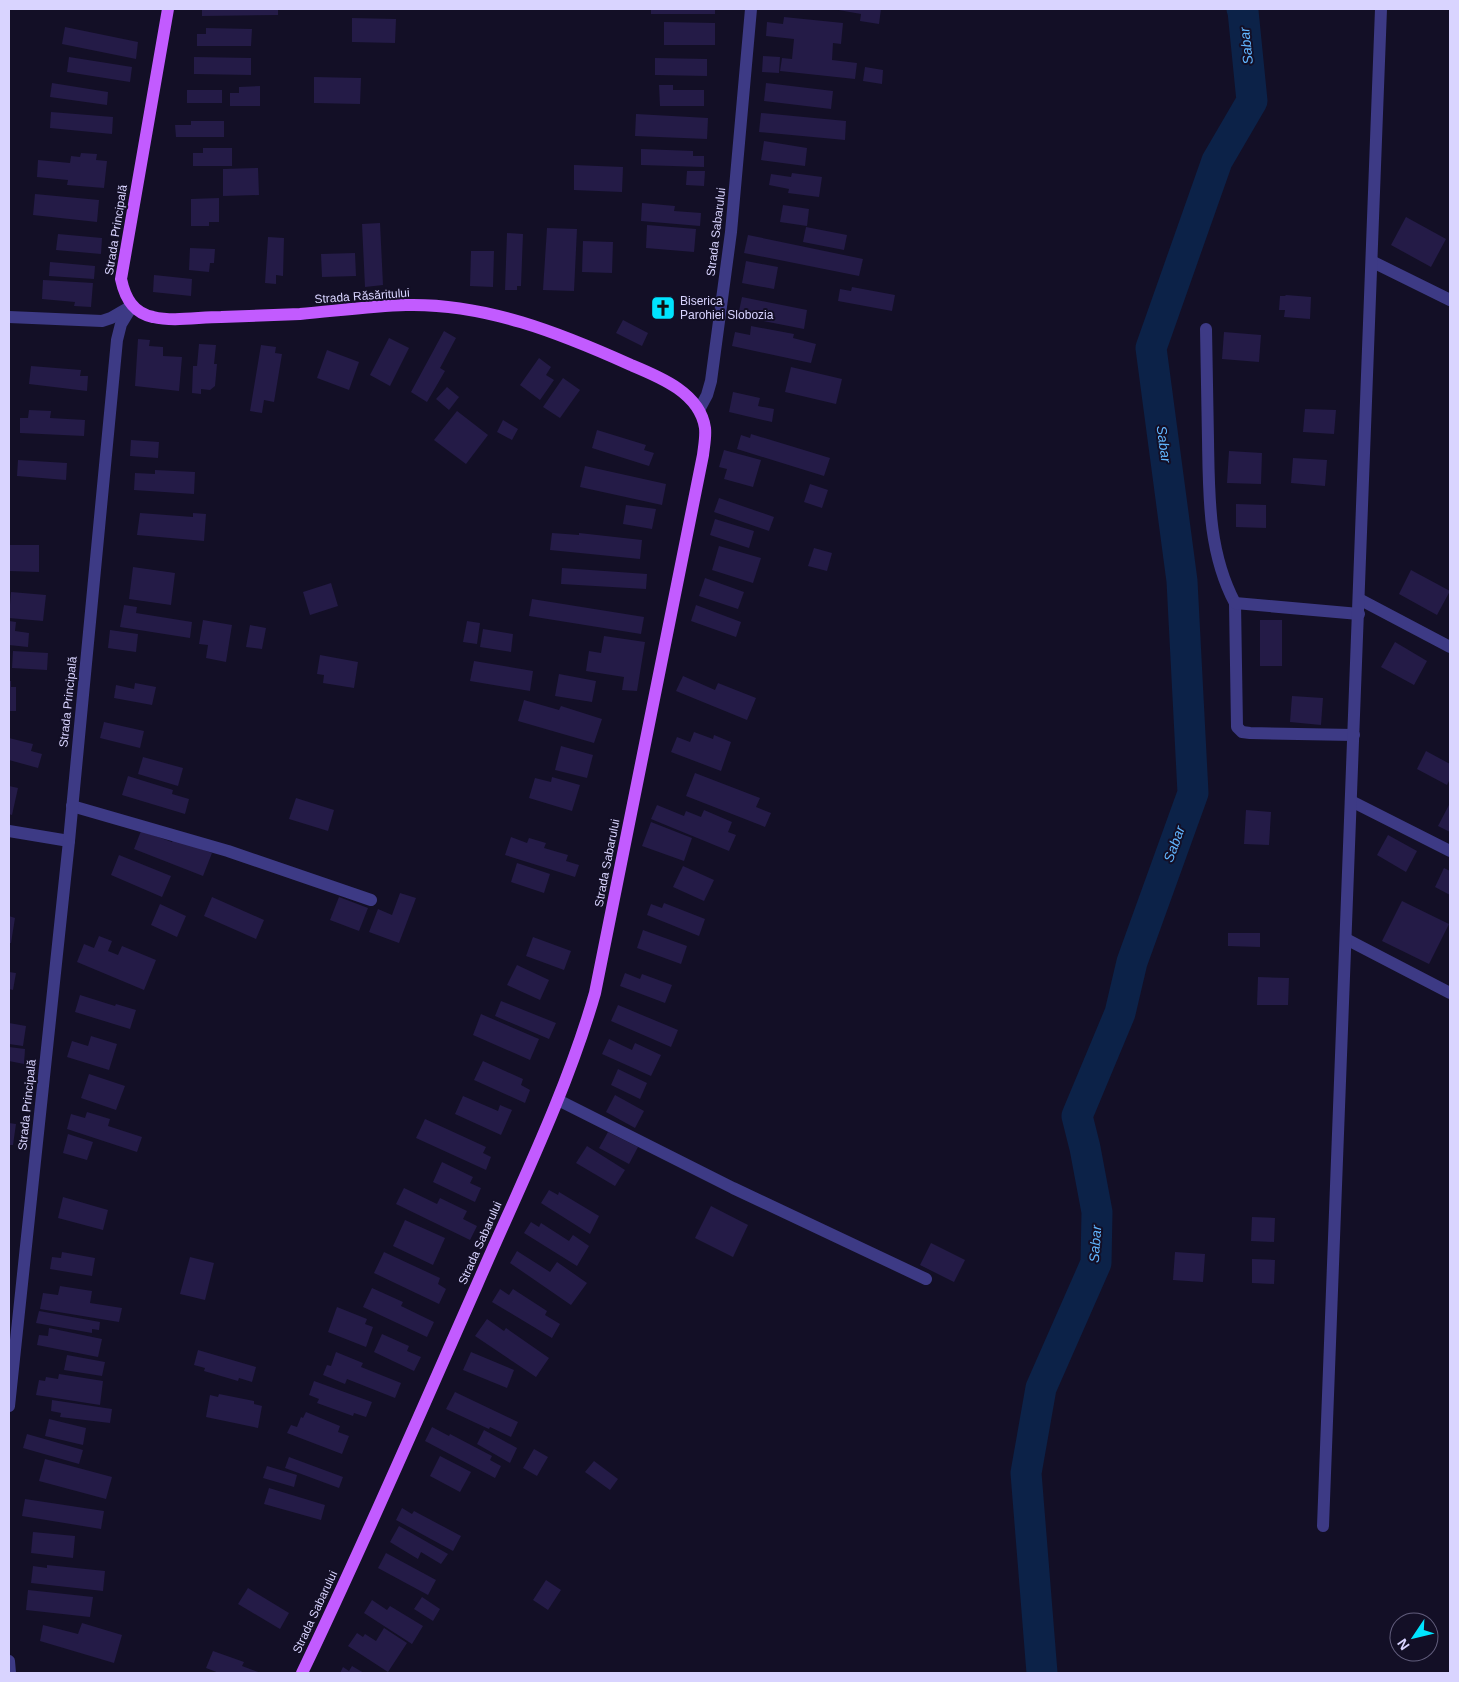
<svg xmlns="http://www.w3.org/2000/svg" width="1459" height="1682" font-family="Arial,sans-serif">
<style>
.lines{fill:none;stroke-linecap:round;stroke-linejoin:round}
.river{stroke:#0c2248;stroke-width:31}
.building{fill:#241b47}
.minor{stroke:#3d3a85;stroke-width:12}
.major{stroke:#c25bff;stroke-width:12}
.labels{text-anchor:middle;stroke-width:4;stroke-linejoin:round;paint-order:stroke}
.street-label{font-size:12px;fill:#d9d4ff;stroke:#130f26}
.poi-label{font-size:12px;fill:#d9d4ff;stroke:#130f26;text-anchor:start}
.water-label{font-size:14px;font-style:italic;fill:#62b6ff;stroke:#130f26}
</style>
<rect width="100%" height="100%" fill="#130f26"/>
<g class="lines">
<!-- river -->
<polyline class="river" points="1042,1673 1026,1473 1041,1388 1096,1263 1097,1212 1085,1148 1077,1116 1120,1013 1132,962 1193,793 1182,581 1151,348 1217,161 1252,101 1243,11 1242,9"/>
</g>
<!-- building -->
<g class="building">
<polygon points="202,9 278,9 278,15 202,16"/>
<rect x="651" y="9" width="64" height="5"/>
<polygon points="833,9 881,9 879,24 860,21 861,14"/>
<polygon points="784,17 843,23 841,44 833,43 832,60 857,63 855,79 780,71 782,58 792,59 794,39 766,36 767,22 783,24"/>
<polygon points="352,18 396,19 395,43 352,42"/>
<polygon points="664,22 715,23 715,45 664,45"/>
<polygon points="65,27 138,42 136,59 62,44"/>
<polygon points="206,28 252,29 251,46 197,46 197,34 206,34"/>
<polygon points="763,56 780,57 779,73 762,72"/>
<polygon points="69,57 132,67 130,82 67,72"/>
<polygon points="194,57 251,58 251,75 194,74"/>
<polygon points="655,58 707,59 707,76 655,75"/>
<polygon points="865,67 883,70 882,84 863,81"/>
<polygon points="314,77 361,78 360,104 314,103"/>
<polygon points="52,83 108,92 107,105 50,97"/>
<polygon points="766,83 833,91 831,109 764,101"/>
<polygon points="659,85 673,85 673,90 704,90 704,106 660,106"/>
<polygon points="260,86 260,106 230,106 230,93 239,93 239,87"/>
<rect x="187" y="90" width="35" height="13"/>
<polygon points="51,112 113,117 112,134 50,128"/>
<polygon points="761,113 846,121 845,140 759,132"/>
<polygon points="636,114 708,118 707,139 635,136"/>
<polygon points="191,121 224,121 224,137 176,137 175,125 191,125"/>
<polygon points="764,141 807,148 805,166 761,160"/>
<polygon points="203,148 232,148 232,166 193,166 193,153 203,153"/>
<polygon points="641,149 693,151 693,156 704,156 704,167 641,165"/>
<polygon points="81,153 97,154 96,160 107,161 104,188 67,185 68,180 37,177 38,160 70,163 71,156 80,157"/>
<polygon points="574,165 623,167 622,192 574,190"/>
<polygon points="258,168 259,195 223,196 223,169"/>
<polygon points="687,171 705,171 704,186 686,185"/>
<polygon points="792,173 822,177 819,197 788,193 789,189 769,185 771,174 791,177"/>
<polygon points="35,194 99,200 97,222 33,215"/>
<polygon points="219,198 219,222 209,222 209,226 191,226 191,199"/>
<polygon points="642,203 675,206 674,211 701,213 700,226 641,221"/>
<polygon points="783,205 809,209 807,226 780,222"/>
<polygon points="1406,217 1446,239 1431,267 1391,245"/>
<polygon points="380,223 383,285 365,287 362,224"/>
<polygon points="647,225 696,229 694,252 646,248"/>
<polygon points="806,227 847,235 844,250 803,242"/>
<polygon points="547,228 577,229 574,291 543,290"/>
<polygon points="507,233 523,234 521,286 517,286 517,290 505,290"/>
<polygon points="58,234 102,238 101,254 56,250"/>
<polygon points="748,235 863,259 859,276 744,253"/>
<polygon points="268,237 284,238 283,276 276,275 276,284 265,283"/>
<polygon points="583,241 613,242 612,273 582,272"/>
<polygon points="190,248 215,249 214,263 210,263 209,272 189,270"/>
<polygon points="471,251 494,251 493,287 470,286"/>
<polygon points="355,253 356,276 322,277 321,254"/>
<polygon points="746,261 778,267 774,289 742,283"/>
<polygon points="50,262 95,266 94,279 49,276"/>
<polygon points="154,275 192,279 191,296 153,292"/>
<polygon points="43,280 93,283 91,307 74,306 75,302 42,299"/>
<polygon points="852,287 895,295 892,311 838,301 840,289 851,291"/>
<polygon points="1286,295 1311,297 1310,319 1284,317 1285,310 1279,310 1280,296 1285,296"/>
<polygon points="742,297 807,310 804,329 738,316"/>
<polygon points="623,320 648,333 642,346 616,333"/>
<polygon points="751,326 794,334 793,338 816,344 811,363 732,346 735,332 750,335"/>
<polygon points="444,331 456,338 440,368 445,371 427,402 411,392"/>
<polygon points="1224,332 1261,335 1259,362 1222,359"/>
<polygon points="389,338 409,348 390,386 370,375"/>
<polygon points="138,339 150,340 149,346 163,347 163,356 182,357 179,391 135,386"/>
<polygon points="199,344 216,345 214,364 217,364 215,386 210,390 201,389 201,394 192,393 193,366 197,366"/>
<polygon points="261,345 276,347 275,353 282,354 274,402 264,400 262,413 250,411"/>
<polygon points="327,350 359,362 349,390 317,378"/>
<polygon points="539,358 551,367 546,375 554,380 540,400 520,385"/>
<polygon points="31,366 81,370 80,376 88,376 87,391 29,384"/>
<polygon points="791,367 842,379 836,404 785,392"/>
<polygon points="563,378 580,390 560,418 543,407"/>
<polygon points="447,387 459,397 449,410 436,399"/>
<polygon points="733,392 760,398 758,406 774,409 772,422 729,412"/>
<polygon points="1305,409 1336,410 1334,434 1303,432"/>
<polygon points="29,410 51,411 50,418 85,420 84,436 20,433 20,418 28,418"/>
<polygon points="457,411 488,435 466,464 434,440"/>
<polygon points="503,420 518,429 512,440 497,432"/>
<polygon points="597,430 646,445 644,450 654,453 649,466 592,448"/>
<polygon points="751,434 830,458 824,476 737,449 741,435 750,438"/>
<polygon points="131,440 159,442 158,458 130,456"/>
<polygon points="724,450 761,460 753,487 724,479 727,469 719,467"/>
<polygon points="1229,451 1262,453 1261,484 1227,483"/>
<polygon points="1293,458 1327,460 1325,486 1291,483"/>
<polygon points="18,460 67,463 66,480 17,476"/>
<polygon points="585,466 666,484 662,505 580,487"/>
<polygon points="155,470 195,472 194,494 134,490 135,473 155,474"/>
<polygon points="810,484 828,490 822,508 804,502"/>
<polygon points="719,498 774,517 769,531 714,512"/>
<polygon points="1236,504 1266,505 1266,528 1236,527"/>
<polygon points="626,505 656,509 652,529 623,524"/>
<polygon points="140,513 193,517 193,513 206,514 204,541 137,535"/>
<polygon points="715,519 754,531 749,548 710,535"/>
<polygon points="552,533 579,535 579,533 642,540 640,559 550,550"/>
<polygon points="9,545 39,545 39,572 9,571"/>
<polygon points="719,546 761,558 753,583 712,570"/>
<polygon points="814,548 832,553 827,571 808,566"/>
<polygon points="133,567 175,573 171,605 129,599"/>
<polygon points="562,568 647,574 646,589 561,584"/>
<polygon points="1411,570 1450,591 1437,615 1399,594"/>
<polygon points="705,578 744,592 738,609 699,596"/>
<polygon points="331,583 338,606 310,615 303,592"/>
<polygon points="11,592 46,595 43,621 9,618"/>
<polygon points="532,599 644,617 641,634 529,616"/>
<polygon points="124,605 137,607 136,613 192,622 190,638 120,627"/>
<polygon points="696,605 741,622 736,637 691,621"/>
<polygon points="203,620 232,625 226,662 206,658 208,645 199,644"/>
<rect x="1260" y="620" width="22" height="46"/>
<polygon points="9,621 16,622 15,631 29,633 28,647 9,645"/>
<polygon points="467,621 480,623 477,644 463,642"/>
<polygon points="250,625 266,628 262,649 246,647"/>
<polygon points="483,629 513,634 511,652 480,647"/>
<polygon points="110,630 138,634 136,652 108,648"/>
<polygon points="604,636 645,642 637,691 622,690 624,677 586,671 589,651 601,653"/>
<polygon points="1395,642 1427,661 1414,685 1381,667"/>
<polygon points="13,651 48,653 47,670 12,668"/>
<polygon points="320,655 358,662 354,688 323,683 324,675 317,674"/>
<polygon points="474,661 533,671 530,691 470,681"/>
<polygon points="559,674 596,681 592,702 555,696"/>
<polygon points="683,676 715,690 718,683 756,698 747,720 676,691"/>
<polygon points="9,681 11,681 11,687 16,687 16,711 9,711"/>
<polygon points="135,683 156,687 152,705 114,698 116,685 134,689"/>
<polygon points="1292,696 1323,698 1321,725 1290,722"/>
<polygon points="524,700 559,710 561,706 602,719 594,743 518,721"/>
<polygon points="104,722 144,731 140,748 100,738"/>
<polygon points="694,732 713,739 714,735 731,742 721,771 671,752 677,737 690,742"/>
<polygon points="9,738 33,744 31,751 42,754 38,768 9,760"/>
<polygon points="561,746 593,755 587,778 555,770"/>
<polygon points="1426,751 1450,764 1450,779 1447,785 1417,769"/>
<polygon points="143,757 183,768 178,786 138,774"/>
<polygon points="695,773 760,798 756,807 771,813 765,827 686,796"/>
<polygon points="128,776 173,790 172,794 189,799 185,814 122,795"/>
<polygon points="552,777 580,785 572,811 529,798 535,778 551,782"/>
<polygon points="9,786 18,788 12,815 9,814"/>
<polygon points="296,798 334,810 328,831 289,819"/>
<polygon points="1450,803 1450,832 1438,826"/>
<polygon points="657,805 684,816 686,811 701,817 704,810 732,822 728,832 736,835 729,851 651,819"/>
<polygon points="1246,810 1271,812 1269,845 1244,844"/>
<polygon points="651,822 692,838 684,861 642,846"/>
<polygon points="141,831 172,842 174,839 212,853 203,876 134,849"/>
<polygon points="1388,835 1417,851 1406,872 1377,855"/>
<polygon points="511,837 527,843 529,838 546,843 544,848 568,855 566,861 579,865 575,877 505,855"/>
<polygon points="119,855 171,876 162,897 111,875"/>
<polygon points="517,863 550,874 544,893 511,882"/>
<polygon points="683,866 714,880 704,901 673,887"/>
<polygon points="1444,868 1450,871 1450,895 1435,887"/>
<polygon points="400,893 416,898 399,943 369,932 378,909 392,915"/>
<polygon points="212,897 264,920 256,939 204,916"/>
<polygon points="339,897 368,908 359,931 330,920"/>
<polygon points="1402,901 1449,924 1429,964 1382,941"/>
<polygon points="664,903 705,919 699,936 647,915 651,904 662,908"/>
<polygon points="160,904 186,916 177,937 151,925"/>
<polygon points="9,916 15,918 11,943 9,943"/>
<polygon points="643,930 687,946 681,964 637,948"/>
<polygon points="1228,933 1260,933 1260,947 1228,946"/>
<polygon points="99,936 112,941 108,951 118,955 122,946 156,960 144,990 77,962 84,944 94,948"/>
<polygon points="533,937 571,951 564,970 526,956"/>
<polygon points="517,965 549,980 540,1000 507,985"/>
<polygon points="9,972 16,973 13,990 9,989"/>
<polygon points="625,973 640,979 642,974 672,985 665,1003 620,986"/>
<polygon points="1258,977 1289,978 1288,1005 1257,1005"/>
<polygon points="80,995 115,1006 116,1004 136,1010 130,1029 75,1012"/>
<polygon points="501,1001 556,1023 549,1039 495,1016"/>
<polygon points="618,1005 678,1030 671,1047 611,1021"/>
<polygon points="481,1014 539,1039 530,1060 473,1035"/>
<polygon points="9,1023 26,1026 23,1046 9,1044"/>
<polygon points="91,1036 117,1044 109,1070 67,1057 72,1041 88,1046"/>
<polygon points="609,1039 632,1050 635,1043 661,1055 651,1076 602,1054"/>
<polygon points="9,1047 25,1049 24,1064 9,1061"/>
<polygon points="483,1061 523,1079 521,1085 530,1090 525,1103 474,1080"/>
<polygon points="618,1069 647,1083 640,1099 611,1085"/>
<polygon points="89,1074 125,1086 116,1110 81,1098"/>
<polygon points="615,1095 644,1111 635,1128 606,1112"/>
<polygon points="463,1096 498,1111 500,1105 512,1110 501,1135 455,1114"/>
<polygon points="87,1112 110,1119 108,1126 142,1137 137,1152 67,1129 71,1114 85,1118"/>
<polygon points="425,1119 486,1147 483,1153 491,1157 486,1170 416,1138"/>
<polygon points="9,1123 16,1124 13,1145 9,1145"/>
<polygon points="608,1132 638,1147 629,1164 599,1148"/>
<polygon points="68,1134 93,1142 87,1160 63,1153"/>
<polygon points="587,1146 625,1170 615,1186 576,1163"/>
<polygon points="442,1162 473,1177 470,1183 481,1188 475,1202 433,1182"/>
<polygon points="404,1188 437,1204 440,1198 467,1211 463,1219 477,1226 470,1240 396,1204"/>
<polygon points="549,1190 558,1195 559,1192 599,1216 590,1234 541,1203"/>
<polygon points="63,1197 108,1210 103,1230 58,1218"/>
<polygon points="711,1206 748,1225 733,1257 695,1238"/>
<polygon points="1252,1217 1275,1218 1274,1242 1251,1241"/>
<polygon points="405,1220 445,1238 433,1265 393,1246"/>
<polygon points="531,1222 539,1227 541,1223 569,1241 573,1235 589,1246 577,1266 524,1233"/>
<polygon points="931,1243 965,1260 954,1282 920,1265"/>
<polygon points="517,1251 550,1272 557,1262 587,1283 571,1305 510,1263"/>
<polygon points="62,1252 95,1258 92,1276 50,1269 52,1257 61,1258"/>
<polygon points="384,1252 440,1278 438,1284 446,1289 439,1304 374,1273"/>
<polygon points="1175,1252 1205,1254 1203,1282 1173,1280"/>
<polygon points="190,1257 214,1263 205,1300 180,1294"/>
<polygon points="1252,1259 1275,1260 1274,1284 1252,1283"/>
<polygon points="60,1286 92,1291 90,1303 122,1308 119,1322 40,1309 43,1293 58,1295"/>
<polygon points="372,1288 403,1302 401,1306 434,1322 427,1337 363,1307"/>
<polygon points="500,1289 509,1295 513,1289 547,1311 545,1315 560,1324 552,1338 492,1302"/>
<polygon points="337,1307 367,1319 365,1324 373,1327 366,1347 328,1332"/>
<polygon points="39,1311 100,1322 99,1330 92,1329 92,1333 36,1323"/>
<polygon points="487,1319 504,1331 506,1328 549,1358 536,1377 475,1336"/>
<polygon points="49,1328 102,1339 98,1357 37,1345 39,1335 48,1336"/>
<polygon points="382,1334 409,1346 407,1351 421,1357 414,1371 374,1352"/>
<polygon points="198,1350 256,1367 252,1382 239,1378 238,1381 204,1371 205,1368 194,1365"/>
<polygon points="336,1352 363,1363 361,1367 401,1383 395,1398 347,1379 345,1384 323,1375 327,1365 331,1366"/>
<polygon points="471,1352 514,1370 507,1388 463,1370"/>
<polygon points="67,1355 105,1362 102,1376 64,1370"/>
<polygon points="59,1374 103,1381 100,1405 36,1395 39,1380 45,1381 46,1377 58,1379"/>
<polygon points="314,1381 372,1402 366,1417 354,1413 353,1416 317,1403 319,1399 309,1395"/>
<polygon points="455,1392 518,1422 511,1437 490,1427 489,1429 446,1409"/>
<polygon points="219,1394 254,1401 254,1404 262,1406 258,1428 206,1417 210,1395 218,1397"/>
<polygon points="52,1400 112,1409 110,1423 60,1417 61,1413 51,1411"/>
<polygon points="306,1412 340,1426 338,1432 349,1436 342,1454 287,1433 291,1425 297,1427 301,1417 303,1418"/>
<polygon points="49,1419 86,1428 83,1445 45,1436"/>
<polygon points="432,1427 449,1436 450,1434 492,1456 490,1460 501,1466 495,1478 425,1441"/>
<polygon points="484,1430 517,1448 510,1463 477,1444"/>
<polygon points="27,1434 83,1450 79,1464 23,1448"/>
<polygon points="534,1449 548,1457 537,1476 523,1468"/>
<polygon points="440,1456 471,1472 460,1492 430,1476"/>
<polygon points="289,1457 343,1477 339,1488 285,1468"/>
<polygon points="45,1459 112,1477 106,1499 39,1481"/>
<polygon points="594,1461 618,1479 610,1490 585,1472"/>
<polygon points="267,1466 297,1475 294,1487 263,1478"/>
<polygon points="269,1488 325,1505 321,1520 264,1504"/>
<polygon points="25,1499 104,1511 101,1529 22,1516"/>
<polygon points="402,1508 412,1514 414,1511 461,1536 453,1551 396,1520"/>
<polygon points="399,1526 448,1554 441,1564 421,1552 418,1559 390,1542"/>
<polygon points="33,1532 75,1536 73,1558 31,1553"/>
<polygon points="386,1553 436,1580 428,1595 378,1568"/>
<polygon points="47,1565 105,1571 103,1591 31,1583 33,1566 47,1568"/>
<polygon points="546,1580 561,1590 548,1610 533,1600"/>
<polygon points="248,1588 289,1613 280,1629 238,1604"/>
<polygon points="28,1590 93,1597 90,1617 26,1610"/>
<polygon points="422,1597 440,1609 433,1621 414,1609"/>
<polygon points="372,1600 387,1610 390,1606 423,1626 412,1644 364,1613"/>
<polygon points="82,1623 122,1635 114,1663 40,1641 43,1625 78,1634"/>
<polygon points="384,1628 407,1643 388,1672 348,1646 357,1633 363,1637 365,1634 376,1641"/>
<polygon points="213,1651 244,1662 242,1666 261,1673 219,1673 206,1668"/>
<polygon points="352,1666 364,1673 340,1673 343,1667 349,1671"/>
</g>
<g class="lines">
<!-- minor -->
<g class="minor">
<polyline points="1373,262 1450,300"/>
<polyline points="9,317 102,321 111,318 130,307"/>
<path d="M 1206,329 C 1207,366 1207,403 1208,440 C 1209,496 1208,552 1235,603 L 1237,727 L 1242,732 L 1250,733 L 1354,735"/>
<polyline points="699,410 707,395 711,381 731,232 751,9"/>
<polyline points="1359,599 1450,647"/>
<polyline points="1235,603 1359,614"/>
<polyline points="1351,801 1450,851"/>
<polyline points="72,806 228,851 371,900"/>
<polyline points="9,831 69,841"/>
<polyline points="1346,939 1450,993"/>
<polyline points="558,1100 733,1188 926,1279"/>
<polyline points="9,1406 69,841 117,340 121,324 132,306"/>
<polyline points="1323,1526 1381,9"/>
<polyline points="9,1661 10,1673"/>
</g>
<!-- major -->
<path class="major" d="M 168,9 L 121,279 C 125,298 133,313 153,317 C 174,322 199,317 221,317 C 247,316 274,315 300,314 C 335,311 371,306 406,305 C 485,303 560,333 631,365 C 660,377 700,393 705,428 C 706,437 704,446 703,455 L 595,993 C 566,1094 518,1190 476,1287 C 419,1416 363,1546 302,1673"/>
</g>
<!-- icons -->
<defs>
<symbol id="church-square" viewBox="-11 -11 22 22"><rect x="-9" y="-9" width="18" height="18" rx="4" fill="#00e5ff" stroke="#130f26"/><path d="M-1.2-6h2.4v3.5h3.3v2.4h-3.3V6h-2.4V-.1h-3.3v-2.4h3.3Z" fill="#111"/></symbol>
</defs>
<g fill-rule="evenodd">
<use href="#church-square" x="649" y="294" width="28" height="28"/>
</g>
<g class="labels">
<!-- street labels -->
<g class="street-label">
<text transform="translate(116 230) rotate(-81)" y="4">Strada Principală</text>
<text transform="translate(716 232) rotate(-83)" y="4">Strada Sabarului</text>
<text transform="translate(362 296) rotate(-4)" y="4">Strada Răsăritului</text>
<text transform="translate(68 702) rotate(-84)" y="4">Strada Principală</text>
<text transform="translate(607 863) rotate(-79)" y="4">Strada Sabarului</text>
<text transform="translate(27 1105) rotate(-84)" y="4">Strada Principală</text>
<text transform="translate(480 1243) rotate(-66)" y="4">Strada Sabarului</text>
<text transform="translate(315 1612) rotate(-65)" y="4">Strada Sabarului</text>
</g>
<!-- poi labels -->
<g class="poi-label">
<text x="680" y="305">Biserica<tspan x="680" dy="14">Parohiei Slobozia</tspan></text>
</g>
<!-- water labels -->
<g class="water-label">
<text transform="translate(1246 46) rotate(-96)" y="5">Sabar</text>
<text transform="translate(1164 444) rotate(82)" y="5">Sabar</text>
<text transform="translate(1174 844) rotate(-70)" y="5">Sabar</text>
<text transform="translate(1095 1244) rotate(-86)" y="5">Sabar</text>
</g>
</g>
<!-- border -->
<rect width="1459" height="1682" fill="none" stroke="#d9d4ff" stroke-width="20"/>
<!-- north arrow -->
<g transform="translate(1414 1637) rotate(235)"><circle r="24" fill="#130f26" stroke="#625e7d"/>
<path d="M0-4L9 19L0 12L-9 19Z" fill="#00e5ff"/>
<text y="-8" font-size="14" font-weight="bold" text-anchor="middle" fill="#d9d4ff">N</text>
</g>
</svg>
